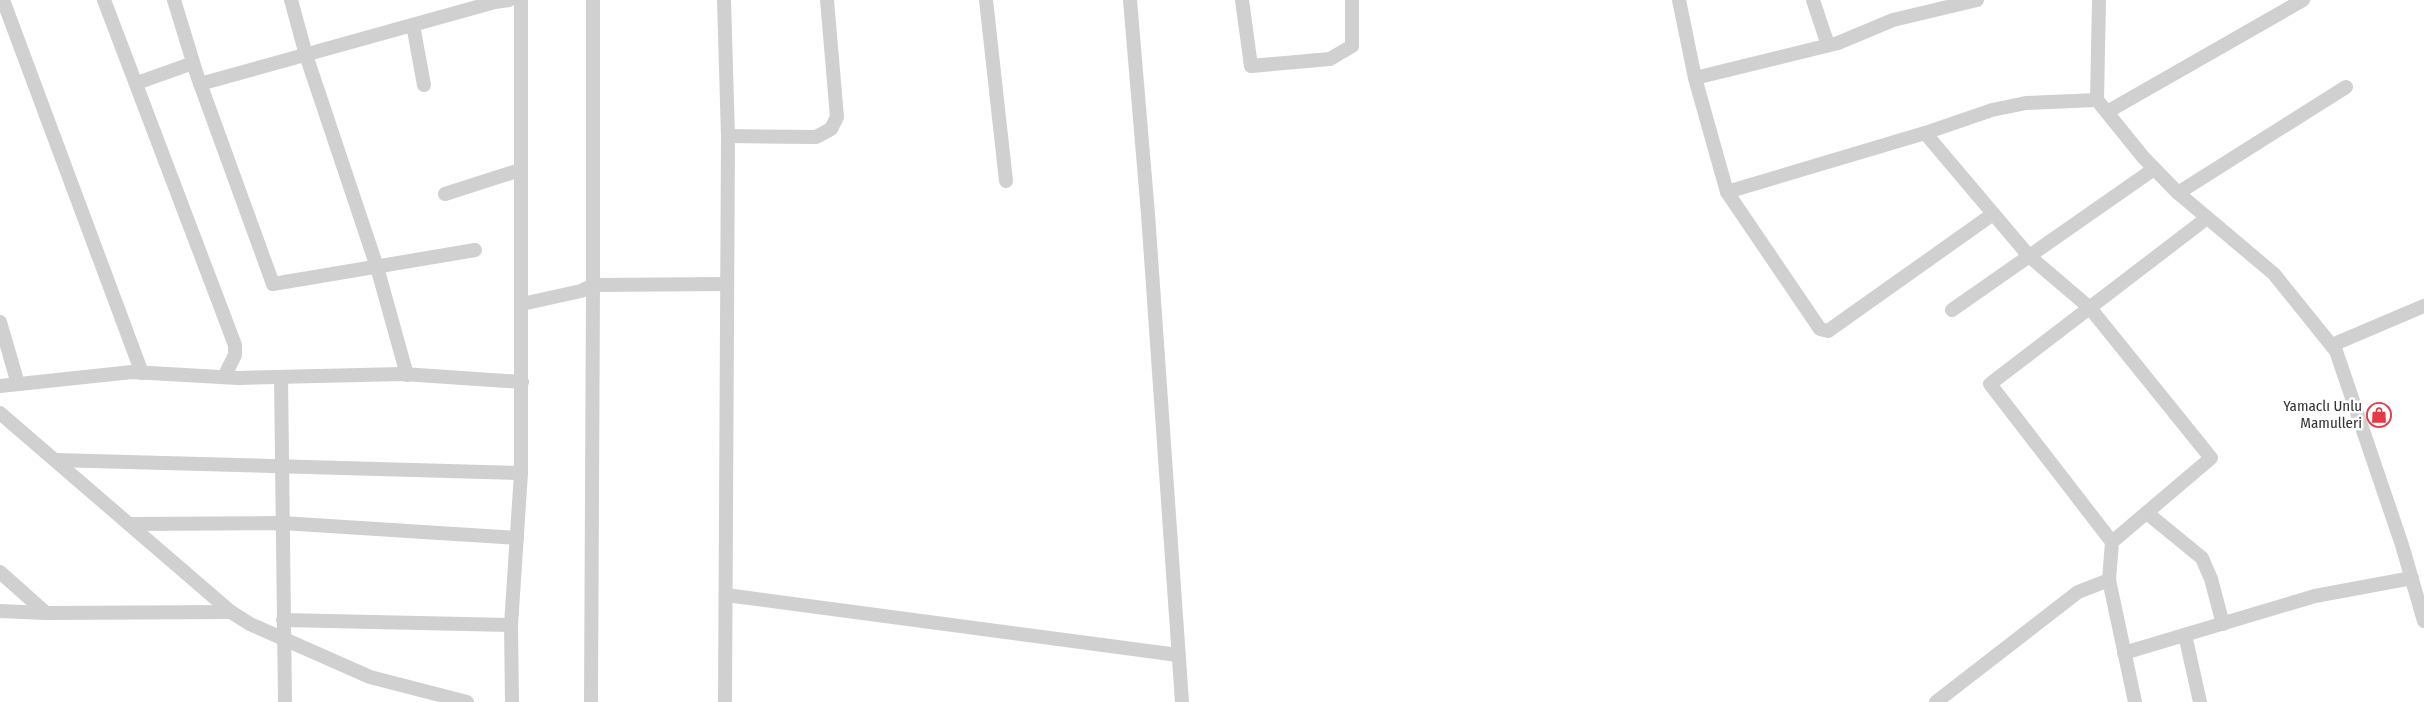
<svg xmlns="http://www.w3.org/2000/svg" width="2424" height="702" font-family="'Fira Sans Condensed',sans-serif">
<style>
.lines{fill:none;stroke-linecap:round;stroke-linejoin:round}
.minor{stroke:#d0d0d0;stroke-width:14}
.labels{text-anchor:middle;stroke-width:5;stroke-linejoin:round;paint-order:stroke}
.poi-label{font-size:15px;fill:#333;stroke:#fff;text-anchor:end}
</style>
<rect width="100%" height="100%" fill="#fff"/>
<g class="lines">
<!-- minor -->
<g class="minor">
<polyline points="3,0 142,373"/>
<polyline points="104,0 235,345 235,355 224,377"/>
<polyline points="174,0 197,75 273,284 475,250"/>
<polyline points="291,0 306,55 377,267 407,375"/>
<polyline points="724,0 728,136 725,702"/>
<polyline points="986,0 1006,181"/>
<polyline points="1130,0 1148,214 1182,702"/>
<polyline points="1242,0 1251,66 1330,59 1352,46 1352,0"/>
<polyline points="1679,0 1695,78 1727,192 1820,329 1828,331 1835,326 1993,214"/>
<polyline points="1813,0 1828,45"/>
<polyline points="2099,0 2097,100 2143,157 2178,193 2274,274 2336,351 2402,545 2424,621"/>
<polyline points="413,25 424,85"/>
<polyline points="1695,78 1838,43 1893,20 1977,0"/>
<polyline points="137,83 193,63"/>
<polyline points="200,84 495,2 509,0"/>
<polyline points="2107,112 2303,0"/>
<polyline points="1925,133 2029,256 2090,308 2211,458 2112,542"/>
<polyline points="728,136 816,137 831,129 837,117 827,0"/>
<polyline points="1727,192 1925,133 1992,110 2026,103 2097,100"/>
<polyline points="2178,193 2346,87"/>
<polyline points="445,194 520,170"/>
<polyline points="522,304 581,291 593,285 593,0"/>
<polyline points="1952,310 2154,169"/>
<polyline points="0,322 18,384"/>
<polyline points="2332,345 2424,306"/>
<polyline points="281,377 285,702"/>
<polyline points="0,386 132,372 238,378 403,374 522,382"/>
<polyline points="0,413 231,612 250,624 370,677 467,702"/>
<polyline points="55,460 521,473"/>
<polyline points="2147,513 2202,558 2211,579 2223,624"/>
<polyline points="129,524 282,523 517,538"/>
<polyline points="0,572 46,613"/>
<polyline points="726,595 1178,655"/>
<polyline points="0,611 46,613 231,612"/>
<polyline points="283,620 511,625"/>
<polyline points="2185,635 2200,702"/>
<polyline points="2124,653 2315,596 2412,578"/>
<polyline points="512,702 511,625 521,473 521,0"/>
<polyline points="591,702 593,285 727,284"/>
<polyline points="1936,702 2078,592 2109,580"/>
<polyline points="2135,702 2109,580 2112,542 1990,384 2207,218"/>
</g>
</g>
<!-- icons -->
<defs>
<symbol id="shop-ring" viewBox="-11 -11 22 22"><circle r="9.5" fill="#fff" stroke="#e63946" stroke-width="1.5"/><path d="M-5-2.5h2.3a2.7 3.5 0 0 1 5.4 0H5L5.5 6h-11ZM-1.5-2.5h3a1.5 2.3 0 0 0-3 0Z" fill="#e63946"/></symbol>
</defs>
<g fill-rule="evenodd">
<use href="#shop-ring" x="2365" y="401" width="28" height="28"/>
</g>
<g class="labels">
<!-- poi labels -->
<g class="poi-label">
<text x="2362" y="411">Yamaclı Unlu<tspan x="2362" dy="17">Mamulleri</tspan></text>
</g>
</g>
</svg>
